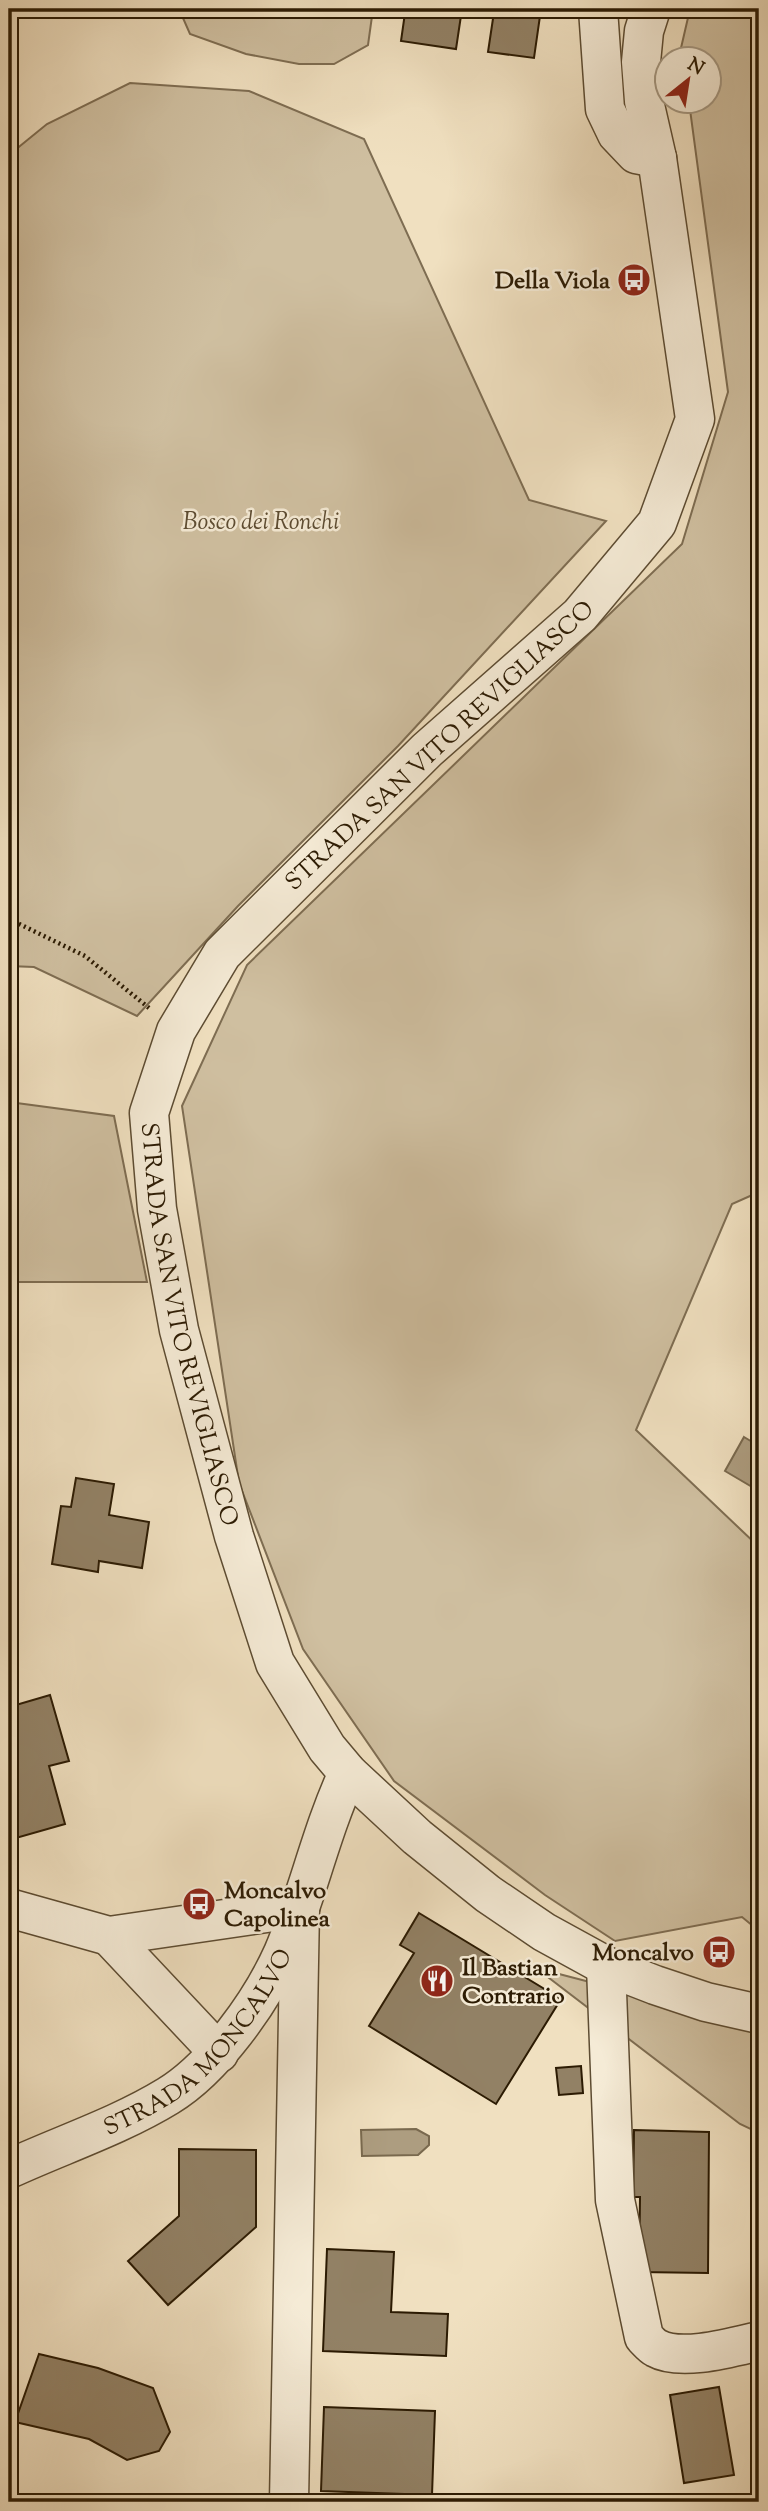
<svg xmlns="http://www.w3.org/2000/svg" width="768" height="2511" font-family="'Sorts Mill Goudy',serif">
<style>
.green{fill:#cfbfa0;stroke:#7e6d52;stroke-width:2}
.water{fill:#ad9d80;stroke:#79694e;stroke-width:2}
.building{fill:#928165;stroke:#2c1b03;stroke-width:2}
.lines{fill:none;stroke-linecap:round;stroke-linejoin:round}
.minor-casing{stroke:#5d4c32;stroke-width:41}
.path{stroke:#2c1b03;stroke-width:4.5;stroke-dasharray:2 3.5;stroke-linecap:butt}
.minor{stroke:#f5ebd6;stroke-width:38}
.labels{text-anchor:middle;stroke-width:5;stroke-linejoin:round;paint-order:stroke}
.poi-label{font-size:24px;font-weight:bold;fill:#2c1b03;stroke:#f5ebd6;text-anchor:end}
.park-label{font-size:24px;font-style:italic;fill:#5d4c32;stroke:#f5ebd6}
.street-label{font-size:24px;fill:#2c1b03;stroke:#f5ebd6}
</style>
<rect width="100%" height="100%" fill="#f0e0c0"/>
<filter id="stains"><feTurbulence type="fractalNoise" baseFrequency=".00286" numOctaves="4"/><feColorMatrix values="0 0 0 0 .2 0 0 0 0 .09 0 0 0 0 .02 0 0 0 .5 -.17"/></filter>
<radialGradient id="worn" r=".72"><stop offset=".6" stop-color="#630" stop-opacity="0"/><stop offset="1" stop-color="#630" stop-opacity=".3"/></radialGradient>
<!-- green -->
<g class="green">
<polygon points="179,9 373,9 368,45 334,64 299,64 246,54 190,34"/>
<polygon points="690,9 759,9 759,1192 732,1204 636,1430 759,1547 759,1931 742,1917 615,1941 545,1895 394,1781 303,1649 239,1483 182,1106 247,965 682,544 728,392 689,102 708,102 708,60 683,59 681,48"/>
<polygon points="130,83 249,91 364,139 529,500 606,521 398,746 238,906 137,1016 34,967 9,966 9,155 47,124"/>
<polygon points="9,1102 114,1116 147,1282 9,1282"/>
<polygon points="536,1968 759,2026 759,2133 740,2124"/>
</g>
<!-- water -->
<g class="water">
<polygon points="744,1437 759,1446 759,1491 725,1471"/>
<polygon points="416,2129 429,2136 429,2145 418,2155 362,2156 361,2130"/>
</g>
<!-- building -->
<g class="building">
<polygon points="402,9 462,9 456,49 401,41 405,13 401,13"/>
<polygon points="470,9 541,9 534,58 488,52 494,12"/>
<polygon points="76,1478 114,1484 109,1515 149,1522 142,1568 99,1561 98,1572 52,1564 61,1506 71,1507"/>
<polygon points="50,1695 69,1761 49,1766 65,1824 9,1840 9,1707"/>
<polygon points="419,1913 561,1999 496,2104 369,2026 414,1953 400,1945"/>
<polygon points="581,2066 583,2093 559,2095 556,2068"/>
<polygon points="634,2130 709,2132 708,2273 639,2272 640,2197 633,2197"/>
<polygon points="179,2149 256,2150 256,2227 168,2305 128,2261 179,2216"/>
<polygon points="327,2249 394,2252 391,2312 448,2314 446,2356 323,2351"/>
<polygon points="39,2354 98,2368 153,2388 170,2432 159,2451 127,2460 89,2439 15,2422"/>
<polygon points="719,2387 734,2475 684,2483 670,2395"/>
<polygon points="324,2407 435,2411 432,2495 321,2491"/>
</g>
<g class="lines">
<defs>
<g id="minor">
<polyline points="598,9 605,109 617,134 636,154 657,158"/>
<path id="s1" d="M 651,9 L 644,31 L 641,62 L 644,101 L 657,158 L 695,419 L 657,523 L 580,615 L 427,750 L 222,954 L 176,1031 L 149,1113 L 157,1209 L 179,1330 L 234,1536 L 275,1663 L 327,1748 L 348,1773 L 417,1837 L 488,1894 L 544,1932 L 606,1966 L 655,1985 L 706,2002 L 759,2014"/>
<polyline points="9,1908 109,1936 300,1908"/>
<polyline points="109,1936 219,2053"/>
<path d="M 606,1966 L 615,2200 L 644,2337 C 647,2340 652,2346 656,2348 C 681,2362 733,2347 759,2341"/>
<path id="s2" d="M 9,2169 C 61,2145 119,2126 168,2096 C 214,2068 261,2002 283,1953 C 308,1894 321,1831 348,1773"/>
<polyline points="289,2502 300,1908"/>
</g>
</defs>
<!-- minor casing -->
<use href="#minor" class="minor-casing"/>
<!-- path -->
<polyline class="path" points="9,919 85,956 149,1008"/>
<!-- minor -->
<use href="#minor" class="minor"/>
</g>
<!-- icons -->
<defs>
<symbol id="bus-disc" viewBox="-11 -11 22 22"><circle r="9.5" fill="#8f2418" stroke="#f5ebd6"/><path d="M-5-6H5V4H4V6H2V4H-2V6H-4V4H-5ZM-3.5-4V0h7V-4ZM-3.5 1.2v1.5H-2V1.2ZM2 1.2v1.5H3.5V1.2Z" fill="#fff"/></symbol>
<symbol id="restaurant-disc" viewBox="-11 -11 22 22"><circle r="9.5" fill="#8f2418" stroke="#f5ebd6"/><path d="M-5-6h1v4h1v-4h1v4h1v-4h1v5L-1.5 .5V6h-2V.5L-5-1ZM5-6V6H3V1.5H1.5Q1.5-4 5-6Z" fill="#fff"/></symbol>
</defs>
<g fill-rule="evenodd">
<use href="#bus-disc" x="615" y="261" width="38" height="38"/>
<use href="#bus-disc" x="180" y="1885" width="38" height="38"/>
<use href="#bus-disc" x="700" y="1933" width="38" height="38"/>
<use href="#restaurant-disc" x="418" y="1962" width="38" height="38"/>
</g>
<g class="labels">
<!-- poi labels -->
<g class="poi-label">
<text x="610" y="288">Della Viola</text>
<text x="224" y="1898" text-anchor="start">Moncalvo<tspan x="224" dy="28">Capolinea</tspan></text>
<text x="694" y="1960">Moncalvo</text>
<text x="462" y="1975" text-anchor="start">Il Bastian<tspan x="462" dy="28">Contrario</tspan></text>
</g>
<!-- park labels -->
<g class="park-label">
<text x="261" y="529">Bosco dei Ronchi</text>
</g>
<!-- street labels -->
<g class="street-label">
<text transform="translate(439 745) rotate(-43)" y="8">STRADA SAN VITO REVIGLIASCO</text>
<text dy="8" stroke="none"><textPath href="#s1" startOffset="1531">STRADA SAN VITO REVIGLIASCO</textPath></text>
<text dy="8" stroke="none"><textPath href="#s2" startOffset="234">STRADA MONCALVO</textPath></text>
</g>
</g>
<!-- margin -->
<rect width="768" height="2511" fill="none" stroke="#f0e0c0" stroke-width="35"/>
<rect x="10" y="10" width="747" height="2490" fill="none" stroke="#2c1b03" stroke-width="3.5"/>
<rect x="18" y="18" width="733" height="2476" fill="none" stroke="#2c1b03" stroke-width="2"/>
<!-- north arrow -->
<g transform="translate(688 80) rotate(30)"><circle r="33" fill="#f5ebd6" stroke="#a59882" stroke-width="2"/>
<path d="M0-5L12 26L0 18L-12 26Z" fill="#8f2418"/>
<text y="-10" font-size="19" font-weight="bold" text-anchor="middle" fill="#2c1b03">N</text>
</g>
<rect width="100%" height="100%" filter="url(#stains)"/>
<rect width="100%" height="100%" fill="url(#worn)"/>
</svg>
